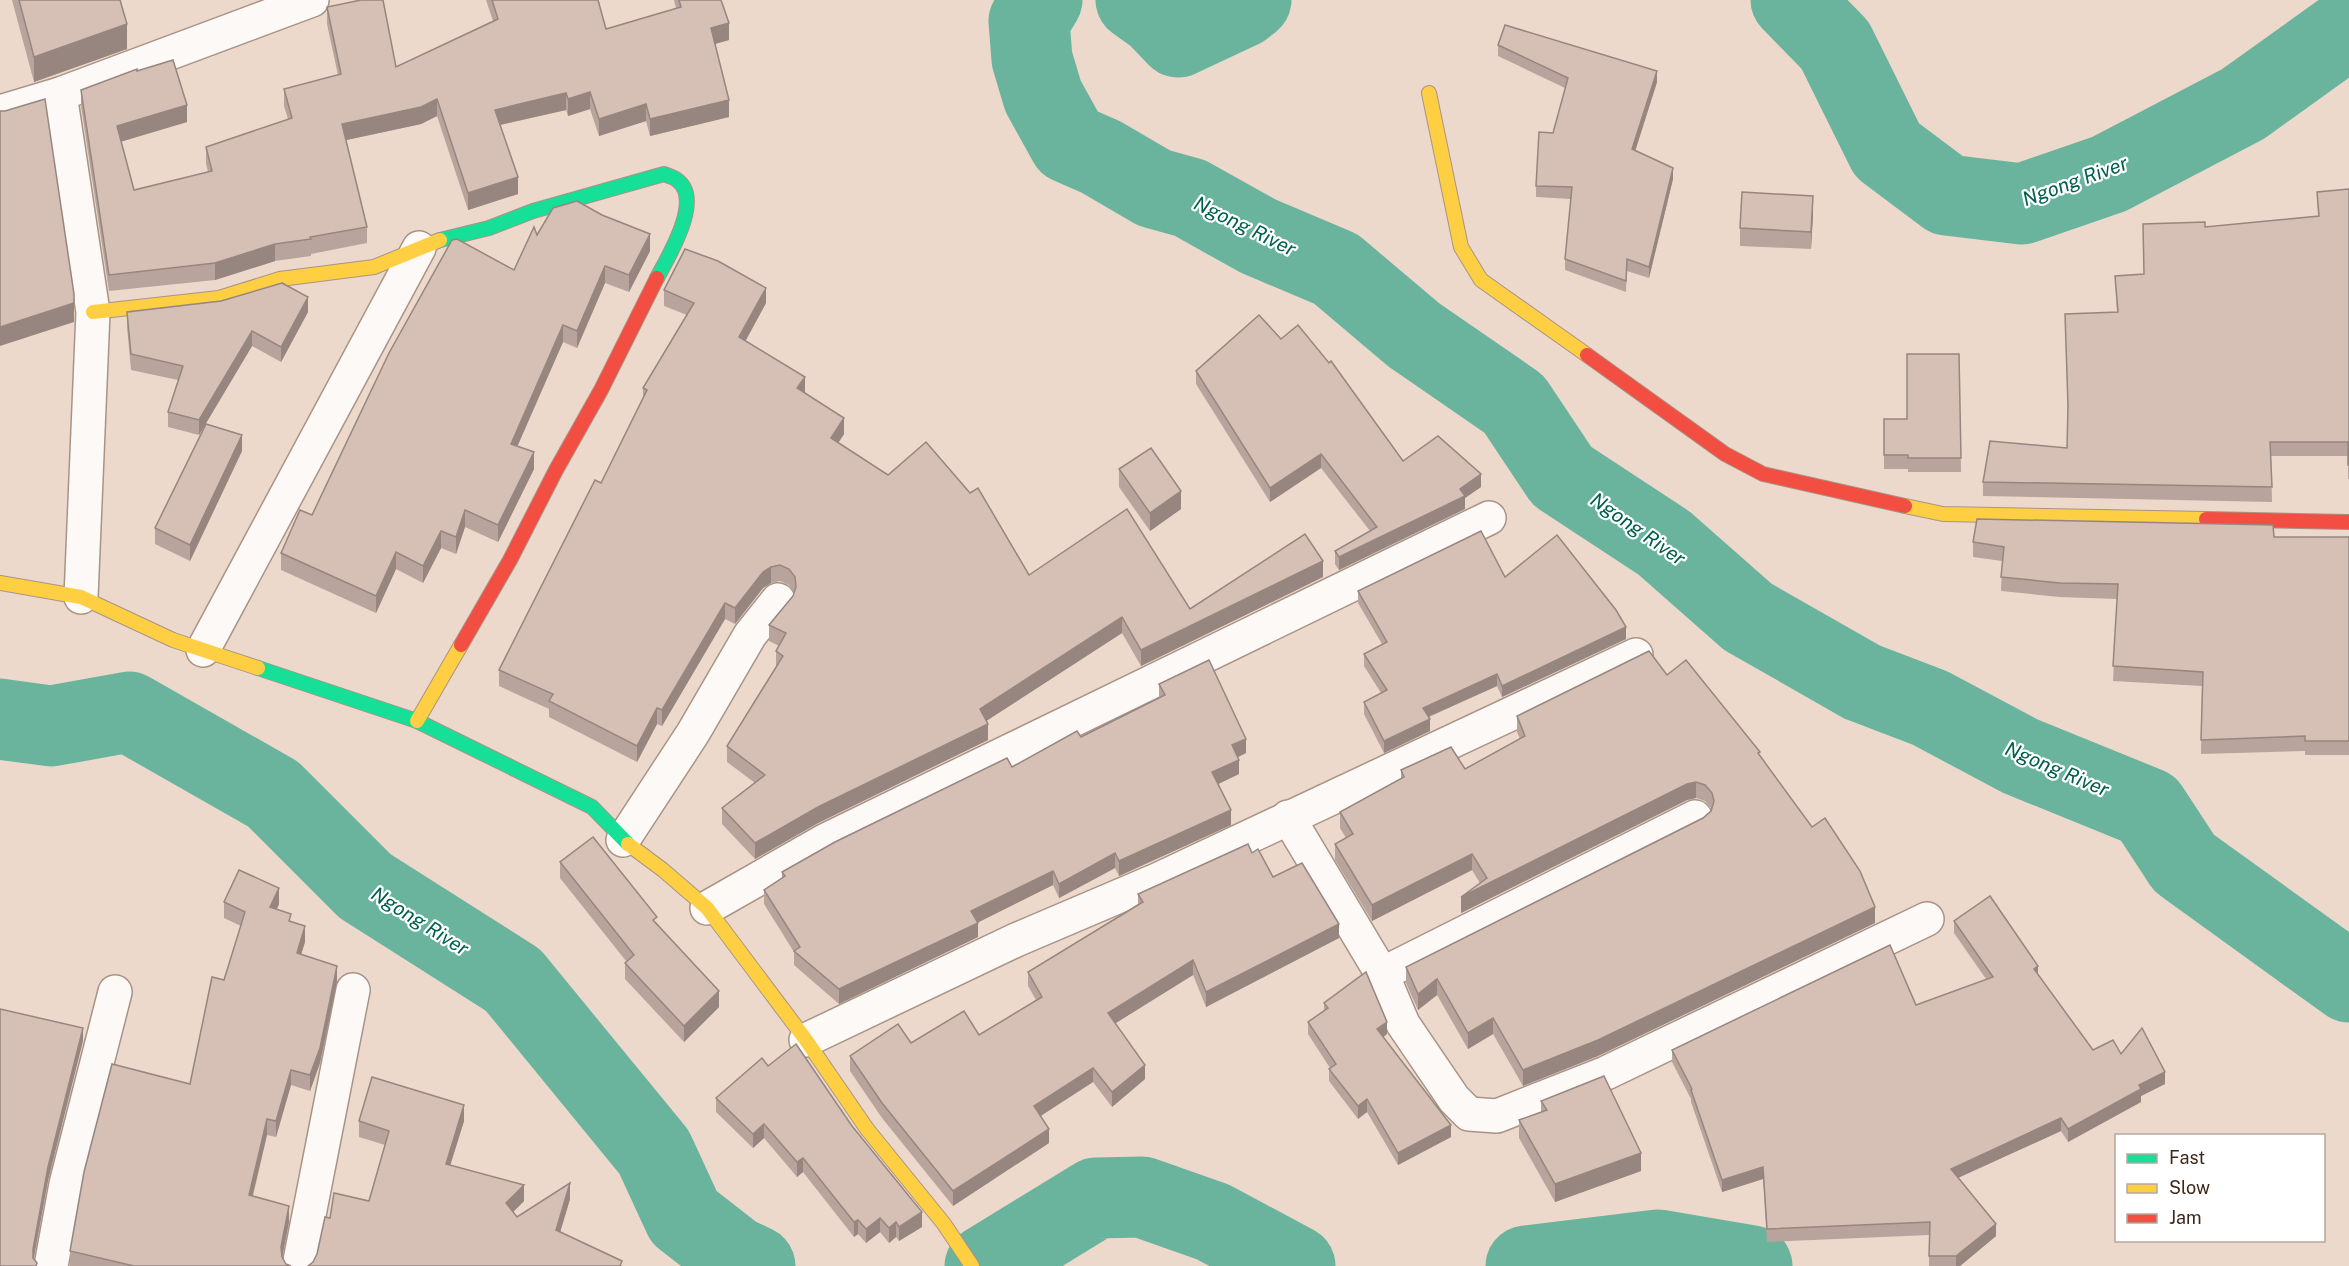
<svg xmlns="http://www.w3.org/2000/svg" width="2349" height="1266" font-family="'Public Sans',sans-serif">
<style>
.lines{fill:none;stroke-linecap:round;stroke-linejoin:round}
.river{stroke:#6ab49e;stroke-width:81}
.street-casing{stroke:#a89486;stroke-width:36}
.fast-casing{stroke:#a89486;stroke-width:16}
.slow-casing{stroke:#a89486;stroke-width:16}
.jam-casing{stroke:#a89486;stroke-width:16}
.street{stroke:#fcf9f7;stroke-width:33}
.fast{stroke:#16e098;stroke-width:14}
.slow{stroke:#ffcf43;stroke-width:14}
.jam{stroke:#f24e42;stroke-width:14}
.wall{fill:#b8a49c}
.shaded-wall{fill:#96867f}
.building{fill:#d6bfb5;stroke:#96867f;stroke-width:1.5}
.labels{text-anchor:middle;stroke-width:4.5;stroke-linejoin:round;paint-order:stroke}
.water-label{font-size:20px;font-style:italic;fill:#00604f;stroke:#fff}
</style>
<rect width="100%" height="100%" fill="#edd9cb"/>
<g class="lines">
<!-- river -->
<g class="river">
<polyline points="1042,0 1029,21 1032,59 1043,96 1069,143 1101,157 1154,188 1190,198 1258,236 1336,269 1414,335 1514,404 1562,476 1664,543 1748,617 1862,682 1930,708 2020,756 2148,808 2184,863 2349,982"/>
<polyline points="1136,0 1157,15 1178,37 1242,7 1251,0"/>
<polyline points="1791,0 1835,45 1887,150 1947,195 2022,204 2109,174 2243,104 2349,28"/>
<polyline points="0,719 51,726 129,712 273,794 365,886 513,980 654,1152 684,1217 734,1256 755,1266"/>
<polyline points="985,1266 1096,1198 1142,1197 1213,1222 1295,1266"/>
<polyline points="1526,1266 1658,1250 1752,1266"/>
</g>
<defs>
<g id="street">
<polyline points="60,94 93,312 81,597"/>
<polyline points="0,112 60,94 312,0"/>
<polyline points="203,650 419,248"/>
<polyline points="1288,817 1382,974 1403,1024 1454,1099 1469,1114 1497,1116 1606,1073 1927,919"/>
<polyline points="623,840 693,733 750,635 778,600"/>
<polyline points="707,908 826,840 1489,518"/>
<polyline points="1382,974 1695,817"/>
<polyline points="806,1040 1016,940 1157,880 1636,655"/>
<polyline points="51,1266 66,1184 115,992"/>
<polyline points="299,1266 353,990"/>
</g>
<g id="fast">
<path d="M 440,240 L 489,228 L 533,211 L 664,174 C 668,176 674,177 677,180 C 704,199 668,257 657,278"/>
<polyline points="258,668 417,721 592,807 628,844"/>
</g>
<g id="slow">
<polyline points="1429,93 1461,247 1481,280 1587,355"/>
<polyline points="93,312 219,298 280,279 374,267 440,240"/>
<polyline points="1905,506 1943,514 2206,519"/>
<polyline points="0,583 81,597 173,640 258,668"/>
<polyline points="417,721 461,645"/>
<polyline points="628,844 663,870 707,908 806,1040 867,1129 944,1224 972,1266"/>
</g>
<g id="jam">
<polyline points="1587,355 1725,454 1763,474 1905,506"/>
<polyline points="2206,519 2349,522"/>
<polyline points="461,645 510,560 556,470 601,390 657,278"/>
</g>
</defs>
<!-- street casing -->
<use href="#street" class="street-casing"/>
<!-- fast casing -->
<use href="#fast" class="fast-casing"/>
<!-- slow casing -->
<use href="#slow" class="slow-casing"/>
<!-- jam casing -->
<use href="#jam" class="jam-casing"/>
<!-- street -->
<use href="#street" class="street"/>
<!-- fast -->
<use href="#fast" class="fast"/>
<!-- slow -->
<use href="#slow" class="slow"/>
<!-- jam -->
<use href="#jam" class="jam"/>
</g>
<!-- wall -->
<g class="wall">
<polygon points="12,0 120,0 127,49 34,82"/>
<polygon points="486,0 598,0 606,29 676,8 674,0 721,0 729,40 715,44 729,117 650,136 646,121 599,136 590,109 568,116 566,110 500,125 518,194 468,210 437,116 421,124 346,140 367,227 367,243 311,254 311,256 275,261 215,280 109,291 81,106 81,90 137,71 187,122 121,141 134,190 208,172 206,164 206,147 288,119 284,106 284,89 338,75 327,24 327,7 396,67 493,21"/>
<polygon points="1498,45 1657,82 1635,151 1673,179 1649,278 1627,271 1626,292 1565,270 1565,259 1571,199 1536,197 1536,186 1553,133 1565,88 1498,56"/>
<polygon points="2349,189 2349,479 2348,479 2348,456 2271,456 2272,502 1983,496 1983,482 2067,448 2068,414 2065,314 2117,312 2115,276 2144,274 2205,227 2318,216 2317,192"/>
<polygon points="1813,214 1811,249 1740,246 1740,228"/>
<polygon points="537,235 650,251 629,292 605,283 577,348 563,342 517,446 534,469 498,542 465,527 456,554 441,548 423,583 396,569 376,613 281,570 281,553 514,270"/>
<polygon points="664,290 766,303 745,341 804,393 844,434 838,443 1029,575 1190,609 1323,577 1141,666 1122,633 986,721 988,740 818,823 755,859 722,824 722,808 755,783 727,762 727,746 776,667 776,651 779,646 769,641 769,625 793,596 794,592 789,585 780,581 771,583 763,588 735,624 725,619 662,726 657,724 637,762 549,717 549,709 499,686 499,670 601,483 643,398 643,388 687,315 664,306"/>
<polygon points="127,312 308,312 281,362 252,346 199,435 168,427 168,412 178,380 131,370 127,327"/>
<polygon points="1281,339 1403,461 1481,487 1465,498 1465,509 1339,570 1335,564 1335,551 1370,531 1321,468 1270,502 1196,384 1196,371"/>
<polygon points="1959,354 1961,472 1908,472 1908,469 1884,469 1884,419 1907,419"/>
<polygon points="242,451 190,561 155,544 155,528"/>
<polygon points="1119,469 1181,509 1150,531 1119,487"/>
<polygon points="2274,537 2349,537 2349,755 2305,755 2305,751 2201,754 2202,686 2113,681 2117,599 2060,597 2001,591 2002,561 1973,557 1973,542"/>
<polygon points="1505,577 1626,639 1502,697 1497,686 1429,717 1430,731 1384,753 1364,714 1364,702 1381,693 1364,666 1364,654 1382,644 1358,603 1358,591"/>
<polygon points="1667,675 1760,756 1875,923 1598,1056 1523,1086 1493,1034 1468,1049 1437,995 1418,1010 1406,983 1406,967 1703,818 1711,811 1712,809 1705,801 1696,798 1687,800 1461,913 1480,883 1472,870 1372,921 1335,860 1335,844 1346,838 1340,828 1340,812 1401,779 1401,770 1465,769 1520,739 1517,732 1517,716"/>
<polygon points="1159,684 1246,753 1238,757 1239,774 1218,784 1231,825 1119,876 1115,868 1059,898 1053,885 978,922 978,937 839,1004 794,965 794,952 764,904 764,890 782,878 782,872 1012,767 1081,737 1159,697"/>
<polygon points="1252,853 1273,877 1339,938 1206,1007 1193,975 1115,1023 1145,1079 1112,1107 1093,1082 1041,1116 1049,1143 953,1206 882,1118 850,1071 850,1056 911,1043 979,1035 1036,1000 1028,986 1028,972 1138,904 1138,894"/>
<polygon points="560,862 657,923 719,1007 684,1042 625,979 625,963 626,961 560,878"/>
<polygon points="224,902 279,904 277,909 291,922 305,942 301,954 337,982 320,1063 310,1091 291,1085 276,1137 267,1135 253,1196 289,1222 282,1257 286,1264 291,1266 70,1266 70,1251 190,1084 241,926 224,918"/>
<polygon points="1954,921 2038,976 2093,1050 2121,1054 2165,1084 2141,1096 2141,1102 2068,1142 2061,1131 1958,1178 1996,1236 1960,1266 1929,1266 1929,1235 1767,1242 1763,1179 1722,1192 1691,1102 1691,1099 1672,1062 1672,1050 1916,1005 1986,979 1954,933"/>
<polygon points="1324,1003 1387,1034 1383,1037 1451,1137 1398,1165 1367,1112 1358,1119 1329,1081 1329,1069 1330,1068 1308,1034 1308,1022 1324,1010"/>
<polygon points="768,1066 922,1227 899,1241 896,1237 889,1243 880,1232 866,1243 858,1234 854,1237 803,1172 797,1177 764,1138 753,1148 716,1112 716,1098"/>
<polygon points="1541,1101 1641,1171 1555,1202 1519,1138 1519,1120 1541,1112"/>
<polygon points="359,1121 464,1121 450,1165 524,1201 513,1212 517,1217 570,1199 560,1232 622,1266 313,1262 317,1254 330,1218 369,1201 385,1145 359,1137"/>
</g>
<!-- shaded-wall -->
<g class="shaded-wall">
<polygon points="729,23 729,40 711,45 711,28"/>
<polygon points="127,24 127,49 34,82 34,57"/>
<polygon points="1657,71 1657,82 1632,161 1632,149"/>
<polygon points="590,92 590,109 568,116 568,99"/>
<polygon points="566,93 566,110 495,126 495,110"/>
<polygon points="437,99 437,116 421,124 342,141 342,124"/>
<polygon points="729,100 729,117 650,136 650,119"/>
<polygon points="646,104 646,121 599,136 599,119"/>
<polygon points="187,105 187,122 117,143 117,126"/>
<polygon points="1673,168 1673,179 1649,278 1649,267"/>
<polygon points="518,177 518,194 468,210 468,193"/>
<polygon points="1813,196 1813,214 1811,249 1811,232"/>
<polygon points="650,234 650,251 629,292 629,275"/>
<polygon points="275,244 275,261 215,280 215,263"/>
<polygon points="605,266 605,283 577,348 577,331"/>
<polygon points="766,288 766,303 739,353 739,337"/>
<polygon points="74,294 74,322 0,346 0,327"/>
<polygon points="308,297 308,312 281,362 281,347"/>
<polygon points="563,325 563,342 511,461 511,444"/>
<polygon points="252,331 252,346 199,435 199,420"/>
<polygon points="805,377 805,393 797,404 797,388"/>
<polygon points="844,418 844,434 831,454 831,438"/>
<polygon points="242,435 242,451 190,561 190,545"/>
<polygon points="534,452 534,469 498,542 498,525"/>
<polygon points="1321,454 1321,468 1270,502 1270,488"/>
<polygon points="1481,474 1481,487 1465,498 1465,509 1339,570 1339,557 1460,489"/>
<polygon points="1181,491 1181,509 1150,531 1150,513"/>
<polygon points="465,510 465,527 456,554 456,537"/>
<polygon points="441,531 441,548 423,583 423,566"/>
<polygon points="396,552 396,569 376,613 376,596"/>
<polygon points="1323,561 1323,577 1141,666 1141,650"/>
<polygon points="771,567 771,583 763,588 735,624 735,608 763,572"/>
<polygon points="725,603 725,619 662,726 662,710"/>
<polygon points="1122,617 1122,633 980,725 980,709"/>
<polygon points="1626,627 1626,639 1502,697 1502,686"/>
<polygon points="1497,674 1497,686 1423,719 1423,708"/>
<polygon points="657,708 657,724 637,762 637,746"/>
<polygon points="1430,719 1430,731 1384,753 1384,741"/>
<polygon points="988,724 988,740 818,823 755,859 755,843 818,807"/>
<polygon points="1246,739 1246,753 1232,760 1232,745"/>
<polygon points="1239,760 1239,774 1212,787 1212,772"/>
<polygon points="1696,782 1696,798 1687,800 1461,913 1461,897 1687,784"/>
<polygon points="1231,810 1231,825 1119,876 1119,861"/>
<polygon points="1115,853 1115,868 1059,898 1059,884"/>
<polygon points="1472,854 1472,870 1372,921 1372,905"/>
<polygon points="1053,871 1053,885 971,926 971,911"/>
<polygon points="279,888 279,904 270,923 270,907"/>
<polygon points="1875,907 1875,923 1598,1056 1523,1086 1523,1070"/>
<polygon points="978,923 978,937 839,1004 839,989"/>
<polygon points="1339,924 1339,938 1206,1007 1206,992"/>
<polygon points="305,926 305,942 297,968 297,953"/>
<polygon points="1193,960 1193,975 1108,1028 1108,1013"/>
<polygon points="337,966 337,982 320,1063 310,1091 310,1075"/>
<polygon points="2038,966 2038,978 2034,969"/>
<polygon points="1437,979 1437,995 1418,1010 1418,994"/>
<polygon points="719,991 719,1007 684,1042 684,1026"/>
<polygon points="1493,1018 1493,1034 1468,1049 1468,1033"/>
<polygon points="1387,1022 1387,1034 1377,1042 1377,1029"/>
<polygon points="83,1028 83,1041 48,1181 33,1263 33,1249 48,1167"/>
<polygon points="1145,1065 1145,1079 1112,1107 1112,1092"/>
<polygon points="1093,1068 1093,1082 1034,1120 1034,1106"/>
<polygon points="291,1070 291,1085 276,1137 276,1121"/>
<polygon points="2165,1072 2165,1084 2141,1096 2141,1102 2068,1142 2068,1129 2139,1085"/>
<polygon points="1367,1099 1367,1112 1358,1119 1358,1106"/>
<polygon points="464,1105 464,1121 446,1179 446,1164"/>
<polygon points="2061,1118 2061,1131 1951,1181 1951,1169"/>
<polygon points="267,1119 267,1135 249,1210 249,1195"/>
<polygon points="764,1124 764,1138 753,1148 753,1134"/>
<polygon points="1451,1125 1451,1137 1398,1165 1398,1153"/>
<polygon points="1049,1129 1049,1143 953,1206 953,1191"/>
<polygon points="1641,1153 1641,1171 1555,1202 1555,1184"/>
<polygon points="803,1158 803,1172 797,1177 797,1162"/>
<polygon points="1763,1167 1763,1179 1722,1192 1722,1180"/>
<polygon points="570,1183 570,1199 556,1246 556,1230"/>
<polygon points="524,1185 524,1201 506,1219 506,1203"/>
<polygon points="289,1206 289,1222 281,1263 281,1247"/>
<polygon points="922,1212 922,1227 899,1241 899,1227"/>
<polygon points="880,1218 880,1232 866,1243 866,1229"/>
<polygon points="858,1220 858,1234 854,1237 854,1222"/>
<polygon points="896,1222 896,1237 889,1243 889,1228"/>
<polygon points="1996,1224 1996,1236 1960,1266 1956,1266 1956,1256"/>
</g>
<!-- building -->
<g class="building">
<polygon points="19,0 120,0 127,24 34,57"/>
<polygon points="361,0 383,0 396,67 498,19 492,0 598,0 606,29 681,7 679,0 721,0 729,23 711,28 729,100 650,119 646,104 599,119 590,92 568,99 566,93 495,110 518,177 468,193 437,99 421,107 342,124 367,227 310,237 311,239 275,244 215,263 109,275 81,90 137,69 137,71 173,60 187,105 117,126 134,190 212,171 206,147 292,118 284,89 341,74 327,7"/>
<polygon points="1505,25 1657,71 1632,149 1673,168 1649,267 1627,259 1626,281 1565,259 1572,187 1536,186 1539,132 1553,133 1568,78 1498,45"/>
<polygon points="45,99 74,294 74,303 0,327 0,111 5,111"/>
<polygon points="2349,189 2349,465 2348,465 2348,442 2270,442 2272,487 1983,482 1990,441 2067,448 2068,406 2065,314 2118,312 2115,276 2144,274 2143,224 2205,222 2205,227 2319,216 2317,192"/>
<polygon points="1742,192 1813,196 1811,232 1740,228"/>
<polygon points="577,201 602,215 650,234 629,275 605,266 577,331 563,325 511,444 534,452 498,525 465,510 456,537 441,531 423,566 396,552 376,596 281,553 300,510 312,515 389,353 452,240 457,239 514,270 534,227 537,235 553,208"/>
<polygon points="685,249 718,261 766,288 739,337 805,377 797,388 844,418 831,438 888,475 926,442 970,493 978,488 1029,575 1127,509 1190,609 1305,534 1323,561 1141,650 1122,617 980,709 988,724 818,807 755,843 722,808 765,775 727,746 783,656 776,651 786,633 769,625 793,596 796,587 795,577 789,569 780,565 771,567 763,572 735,608 725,603 662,710 657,708 637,746 549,701 553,694 499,670 595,480 601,483 647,390 643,388 694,303 664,290"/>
<polygon points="282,283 308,297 281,347 252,331 199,420 168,412 183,366 131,354 127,312 221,301"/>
<polygon points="1259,315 1281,339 1298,325 1329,363 1331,361 1403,461 1438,436 1481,474 1460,489 1465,496 1339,557 1335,551 1377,527 1321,454 1270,488 1196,371"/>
<polygon points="1907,354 1959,354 1961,458 1908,458 1908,455 1884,455 1884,419 1907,419"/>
<polygon points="206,424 242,435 190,545 155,528"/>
<polygon points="1151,448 1181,491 1150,513 1119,469"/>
<polygon points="1977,519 2273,525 2274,537 2349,537 2349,741 2305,741 2305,736 2201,740 2203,672 2113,666 2118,584 2060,583 2001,577 2004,547 1973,542"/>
<polygon points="1481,531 1505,577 1557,535 1616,610 1626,627 1502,686 1497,674 1423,708 1430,719 1384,741 1364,702 1387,690 1364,654 1387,642 1358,591"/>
<polygon points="1649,651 1667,675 1686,660 1760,752 1758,753 1812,827 1825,818 1860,871 1875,907 1598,1040 1523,1070 1493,1018 1468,1033 1437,979 1418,994 1406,967 1703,818 1711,811 1714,801 1712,793 1705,785 1696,782 1687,784 1461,897 1487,878 1472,854 1372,905 1335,844 1353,834 1340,812 1404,777 1401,770 1451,747 1465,769 1525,736 1517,716"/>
<polygon points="1209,660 1246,739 1232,745 1239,760 1212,772 1231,810 1119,861 1115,853 1059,884 1053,871 971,911 978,923 839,989 794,951 800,947 764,890 785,876 782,872 835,842 1007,758 1012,767 1077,731 1081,737 1165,695 1159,684"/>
<polygon points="593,837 657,917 653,920 719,991 684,1026 625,963 634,955 560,862"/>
<polygon points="1248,844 1252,853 1258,849 1273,877 1302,863 1339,924 1206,992 1193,960 1108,1013 1145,1065 1112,1092 1093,1068 1034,1106 1049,1129 953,1191 882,1103 850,1056 898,1024 911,1043 964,1011 979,1035 1042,997 1028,972 1143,902 1138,894"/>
<polygon points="239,870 279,888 270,907 291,914 289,921 305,926 297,953 337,966 320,1048 310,1075 291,1070 276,1121 267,1119 249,1195 289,1206 281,1247 282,1257 286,1264 291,1266 134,1266 70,1251 84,1172 112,1064 190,1084 212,977 224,980 245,912 224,902"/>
<polygon points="1990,896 2038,966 2034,969 2093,1050 2113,1040 2121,1054 2142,1028 2165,1072 2139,1085 2141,1089 2068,1129 2061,1118 1951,1169 1996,1224 1956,1256 1929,1256 1930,1222 1767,1229 1763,1167 1722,1180 1691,1090 1692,1089 1672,1050 1890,945 1916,1005 1993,977 1954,921"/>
<polygon points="1366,972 1387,1022 1377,1029 1451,1125 1398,1153 1367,1099 1358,1106 1329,1069 1336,1064 1308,1022 1328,1008 1324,1003"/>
<polygon points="0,1009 83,1028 48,1167 33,1249 33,1258 37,1263 36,1266 0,1266"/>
<polygon points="796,1044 852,1126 922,1212 899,1227 896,1222 889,1228 880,1218 866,1229 858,1220 854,1222 803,1158 797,1162 764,1124 753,1134 716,1098 762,1058 768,1066"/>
<polygon points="1604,1076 1641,1153 1555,1184 1519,1120 1547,1110 1541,1101"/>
<polygon points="372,1077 464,1105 446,1164 524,1185 506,1203 517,1217 570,1183 556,1230 622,1261 620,1266 308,1266 313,1262 317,1254 325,1217 330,1218 334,1193 369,1201 389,1131 359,1121"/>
</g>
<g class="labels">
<!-- water labels -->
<g class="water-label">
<text transform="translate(2075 181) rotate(-20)" y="7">Ngong River</text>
<text transform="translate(1245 226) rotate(26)" y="7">Ngong River</text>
<text transform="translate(1638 529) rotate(35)" y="7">Ngong River</text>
<text transform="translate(2057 769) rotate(23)" y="7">Ngong River</text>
<text transform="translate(420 921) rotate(32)" y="7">Ngong River</text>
</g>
</g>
<!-- legend -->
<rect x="2115" y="1134" width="210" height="108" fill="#ffffff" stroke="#b2a9a2" stroke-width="1.5"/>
<rect x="2127" y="1154" width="30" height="9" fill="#16e098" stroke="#b2a9a2" stroke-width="1.5"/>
<text x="2169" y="1164" font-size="18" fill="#3e2717">Fast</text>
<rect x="2127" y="1184" width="30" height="9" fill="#ffcf43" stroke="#b2a9a2" stroke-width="1.5"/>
<text x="2169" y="1194" font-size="18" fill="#3e2717">Slow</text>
<rect x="2127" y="1214" width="30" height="9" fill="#f24e42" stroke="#b2a9a2" stroke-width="1.5"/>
<text x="2169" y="1224" font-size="18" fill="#3e2717">Jam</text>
</svg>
